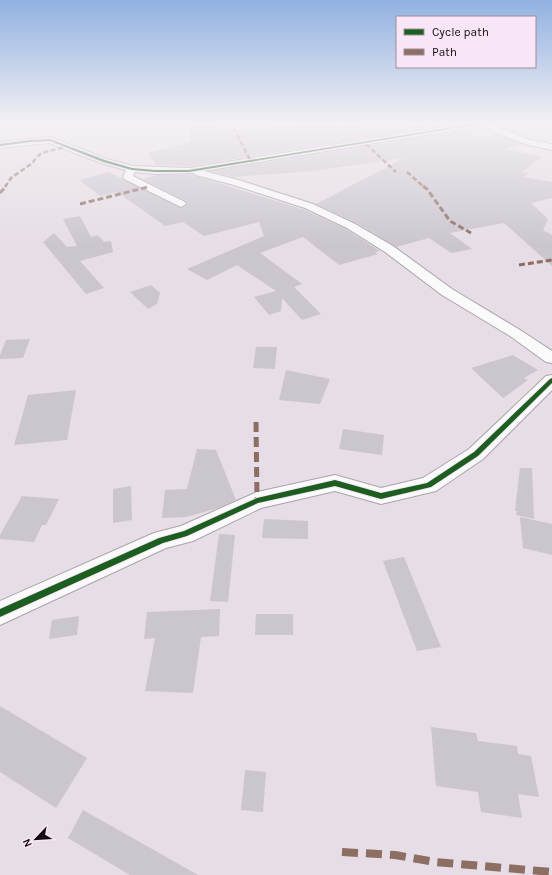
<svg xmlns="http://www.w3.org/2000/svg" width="552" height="875" font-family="Karla,sans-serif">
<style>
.building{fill:#cbc5ce}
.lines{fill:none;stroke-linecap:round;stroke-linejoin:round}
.minor-casing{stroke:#aaa3aa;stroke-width:2}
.minor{fill:#fbfafb;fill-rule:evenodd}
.quiet-far4{stroke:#8d6e63;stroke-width:2.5;stroke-dasharray:5 2.5;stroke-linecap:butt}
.quiet-far3{stroke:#8d6e63;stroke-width:3;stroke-dasharray:6 3;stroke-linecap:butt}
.quiet-far2{stroke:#8d6e63;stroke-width:5;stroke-dasharray:10 5;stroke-linecap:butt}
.quiet-far1{stroke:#8d6e63;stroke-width:6;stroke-dasharray:12 6;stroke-linecap:butt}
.quiet{stroke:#8d6e63;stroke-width:8;stroke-dasharray:16 8;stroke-linecap:butt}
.cycleway-casing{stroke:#f8e6f7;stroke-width:2}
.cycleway{fill:#1b5e20;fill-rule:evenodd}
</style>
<rect width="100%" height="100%" fill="#e6dde6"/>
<!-- building -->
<g class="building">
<polygon points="188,123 220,123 221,131 329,123 336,126 362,123 373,132 437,123 452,124 189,166 157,165 148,153 191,142"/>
<polygon points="464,130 479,138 496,134 522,144 505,149 542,157 522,172 528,173 524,177 552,182 552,198 531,203 548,219 543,230 552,235 552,266 504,223 450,233 472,249 451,253 429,238 396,247 356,223 316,204 404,158 313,171 234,177 211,171"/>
<polygon points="109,172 180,208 187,204 186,201 143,179 157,175 193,175 305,210 346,229 380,251 375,252 378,254 339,265 303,237 260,253 302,284 294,287 321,314 302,320 282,298 281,311 269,315 254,297 276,291 237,265 207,280 187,269 264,236 259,222 204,236 183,222 165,226 117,192 100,196 80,180"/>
<polygon points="80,216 91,237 98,235 104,242 111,241 113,252 80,261 104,288 86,294 43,242 54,233 67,247 77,246 63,219"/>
<polygon points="151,285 160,293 157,304 148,309 130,292"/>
<polygon points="30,339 23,358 0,359 0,355 6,340"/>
<polygon points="256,347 277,347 275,369 253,368"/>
<polygon points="513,355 538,370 524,378 528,380 503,398 471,368"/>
<polygon points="286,370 330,379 320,404 279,400"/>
<polygon points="76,390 67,440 14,445 28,395"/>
<polygon points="343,429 384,435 382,455 339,449"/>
<polygon points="197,449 216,450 236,500 218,508 186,517 162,518 165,490 187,489"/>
<polygon points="520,468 532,468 534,519 516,515 517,511 515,511"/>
<polygon points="131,486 132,520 113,523 113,489"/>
<polygon points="22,496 59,499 46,525 42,525 34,542 0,539 0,535"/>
<polygon points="520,517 552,524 552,555 523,548"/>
<polygon points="264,519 308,521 308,539 262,538"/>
<polygon points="219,534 235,535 228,602 210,601"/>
<polygon points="404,557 441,647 417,651 383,561"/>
<polygon points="220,609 219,636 201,637 193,693 145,691 155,638 144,639 147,612"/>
<polygon points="256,614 293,614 293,635 255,635"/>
<polygon points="79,616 77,635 49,639 52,620"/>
<polygon points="0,706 87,758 56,808 0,772"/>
<polygon points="431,727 476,733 478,741 517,746 518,754 531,756 539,797 518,794 522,818 481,812 478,792 436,786"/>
<polygon points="245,770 266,772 263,812 241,810"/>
<polygon points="83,810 198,875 130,875 68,838"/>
</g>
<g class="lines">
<defs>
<g id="minor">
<polygon points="468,123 489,123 530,140 552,144 552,150 525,144 480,126 204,171 242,181 313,204 355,224 393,246 452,289 520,330 552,351 552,363 546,362 510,336 442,295 385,252 347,228 305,208 234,185 196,175 194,173 155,174 135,172 133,176 185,202 186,204 181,207 124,179 123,177 126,170 101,163 49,143 0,148 0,142 50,137 107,159 133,166 189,168"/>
<polygon points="552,375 552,390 483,459 436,491 381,504 335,491 261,508 193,541 166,548 0,625 0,601 154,533 181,526 257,492 335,475 381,488 423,478 469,449 546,376"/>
</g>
</defs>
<!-- minor casing -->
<use href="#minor" class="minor-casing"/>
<!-- minor -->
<use href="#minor" class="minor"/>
<!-- quiet-far4 -->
<g class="quiet-far4">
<polyline points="234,128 251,162"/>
<polyline points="366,144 396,172"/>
<polyline points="407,172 424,187"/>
<polyline points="5,187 11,178 31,164 41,153 65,147"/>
</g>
<!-- quiet-far3 -->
<g class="quiet-far3">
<polyline points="423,186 427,189 450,221 471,233"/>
<polyline points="0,193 6,186"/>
<polyline points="80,204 148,187"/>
<polyline points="519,265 552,260"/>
</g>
<!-- quiet-far2 -->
<polyline class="quiet-far2" points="256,422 257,499"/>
<!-- quiet-far1 -->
<polyline class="quiet-far1" points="257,498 257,501"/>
<!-- quiet -->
<polyline class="quiet" points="342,852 395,855 435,862 552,872"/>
<defs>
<g id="cycleway">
<polygon points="478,123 486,123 189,172 155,172 132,170 103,162 50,141 30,142 0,146 0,144 30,140 50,139 105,160 132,168 155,170 189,170"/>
<polygon points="552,378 552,383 478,456 431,487 381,499 335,486 258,503 187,536 163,543 0,617 0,609 159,538 184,531 257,498 335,480 381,493 427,483 474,452 550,379"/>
</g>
</defs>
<!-- cycleway casing -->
<use href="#cycleway" class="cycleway-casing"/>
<!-- cycleway -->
<use href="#cycleway" class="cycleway"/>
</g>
<!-- sky -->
<linearGradient id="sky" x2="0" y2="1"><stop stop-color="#91b1e1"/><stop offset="0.5" stop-color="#f4f0f4"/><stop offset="1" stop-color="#f4f0f4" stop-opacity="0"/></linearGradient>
<rect width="552" height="246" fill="url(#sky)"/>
<!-- legend -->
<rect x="396" y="16" width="140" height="52" fill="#f8e6f7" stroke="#9c8e9b"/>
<rect x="404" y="29" width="20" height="6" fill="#1b5e20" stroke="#9c8e9b"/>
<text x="432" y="36" font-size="12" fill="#110b11">Cycle path</text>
<rect x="404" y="49" width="20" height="6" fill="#8d6e63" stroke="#9c8e9b"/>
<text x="432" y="56" font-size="12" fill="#110b11">Path</text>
<!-- north arrow -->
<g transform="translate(36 839) rotate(245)" stroke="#f8e6f7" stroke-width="3" paint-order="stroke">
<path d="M0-3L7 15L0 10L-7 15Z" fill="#110b11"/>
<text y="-6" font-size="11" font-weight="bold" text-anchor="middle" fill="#110b11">N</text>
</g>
</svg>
